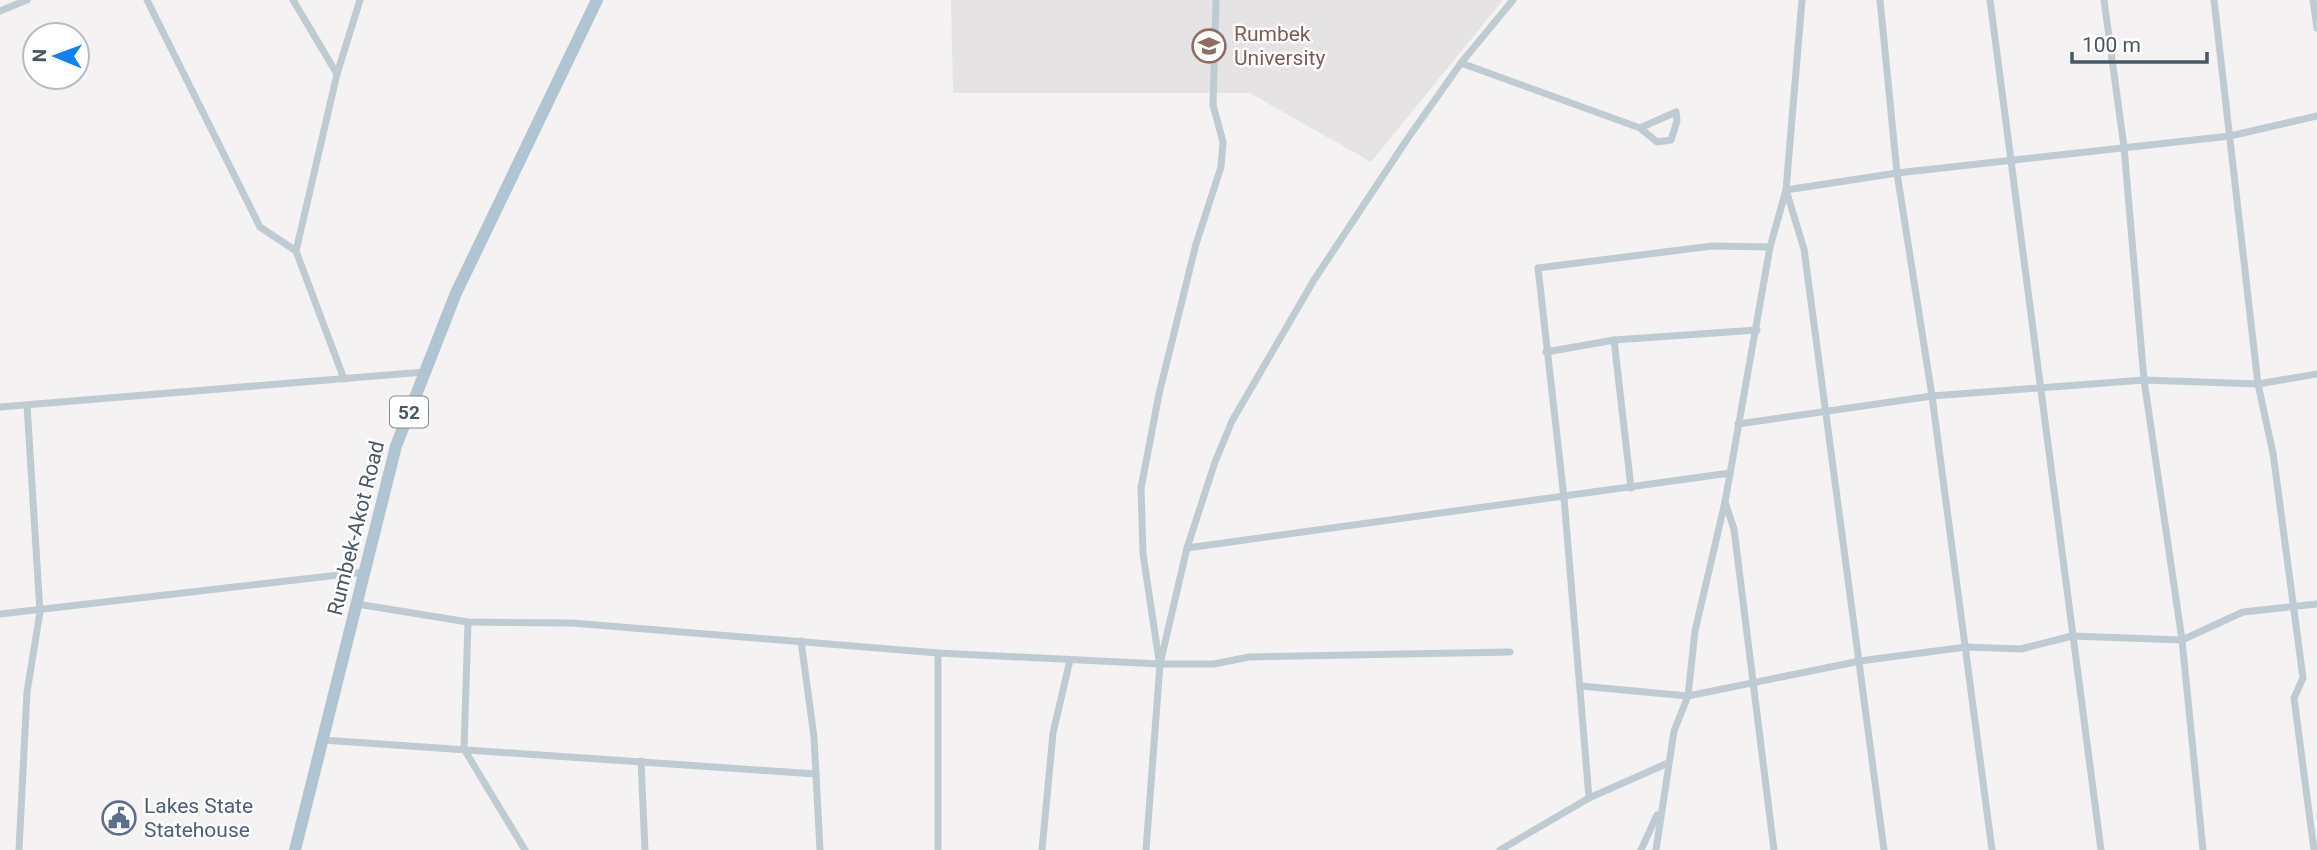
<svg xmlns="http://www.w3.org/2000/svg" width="2317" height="850" font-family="Roboto,sans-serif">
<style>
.education{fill:#e5e3e4}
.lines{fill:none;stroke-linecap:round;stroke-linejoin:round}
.minor{stroke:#bfcbd2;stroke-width:7}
.primary{stroke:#b1c4d2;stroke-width:12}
.labels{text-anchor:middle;stroke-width:5;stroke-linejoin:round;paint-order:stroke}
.shield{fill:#fff;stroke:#7f8990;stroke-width:2}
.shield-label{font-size:19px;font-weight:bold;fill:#485761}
.education-label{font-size:21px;fill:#785e54;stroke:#fff;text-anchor:start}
.street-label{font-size:21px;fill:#485761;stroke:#fff}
.service-label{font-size:21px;fill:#4e5e75;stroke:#fff;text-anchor:start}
</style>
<rect width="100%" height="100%" fill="#f4f2f2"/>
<!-- education -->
<polygon class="education" points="951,0 1503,0 1371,162 1250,93 953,93"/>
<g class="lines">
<!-- minor -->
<g class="minor">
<polyline points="147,0 260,227 296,251"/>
<polyline points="293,0 337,74"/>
<polyline points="1880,0 1897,173 1932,396 1992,850"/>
<polyline points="1990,0 2101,850"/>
<polyline points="2104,0 2124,147 2144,380 2182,640 2203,850"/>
<polyline points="2214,0 2258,384 2273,453 2303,678 2294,698 2314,850"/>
<polyline points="2313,0 2317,28"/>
<polyline points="0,11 27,0"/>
<polyline points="1461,63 1640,128 1676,112 1677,121 1671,140 1657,142 1640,128"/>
<polyline points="1614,340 1631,488"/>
<polyline points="1546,352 1614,340 1757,330"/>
<polyline points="344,379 296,251 337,74 360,0"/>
<polyline points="0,407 424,372"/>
<polyline points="1738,424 1932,396 2144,380 2258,384 2317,374"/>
<polyline points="1725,502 1734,529 1774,850"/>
<polyline points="1187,548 1730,473"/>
<polyline points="357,604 468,622 572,623 938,653 1160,664 1214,664 1249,657 1510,652"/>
<polyline points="0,614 365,572"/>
<polyline points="468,622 464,749 525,850"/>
<polyline points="801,641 814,737 820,850"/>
<polyline points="1159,660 1143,554 1141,488 1159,394 1196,244 1221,167 1223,142 1213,105 1216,0"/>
<polyline points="1581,686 1688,696 1860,661 1966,647 2021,649 2072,636 2182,640 2243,612 2317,604"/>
<polyline points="323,740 816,774"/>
<polyline points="641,761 645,850"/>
<polyline points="1589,798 1564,498 1538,268 1712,246 1770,247"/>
<polyline points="19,850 27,692 40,612 27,405"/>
<polyline points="938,850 938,653"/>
<polyline points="1042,850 1053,733 1070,660"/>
<polyline points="1146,850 1160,664 1187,548 1215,462 1232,421 1314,280 1408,138 1461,63 1513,0"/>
<polyline points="1500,850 1589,798 1668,763"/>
<polyline points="1641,850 1657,815"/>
<polyline points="1656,850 1674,731 1688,696 1695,631 1725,502 1770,247 1786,190 1802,0"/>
<polyline points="1884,850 1804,249 1786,190 1897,173 2230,136 2317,116"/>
</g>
<!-- primary -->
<polyline class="primary" points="295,850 396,446 456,293 597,0"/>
</g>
<!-- icons -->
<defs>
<symbol id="university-ring" viewBox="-11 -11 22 22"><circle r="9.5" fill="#fff" stroke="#8d6e63" stroke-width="1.5"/><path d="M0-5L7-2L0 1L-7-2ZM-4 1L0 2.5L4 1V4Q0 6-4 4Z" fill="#8d6e63"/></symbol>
<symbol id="civic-ring" viewBox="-11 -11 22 22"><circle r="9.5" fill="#fff" stroke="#5c6f8a" stroke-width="1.5"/><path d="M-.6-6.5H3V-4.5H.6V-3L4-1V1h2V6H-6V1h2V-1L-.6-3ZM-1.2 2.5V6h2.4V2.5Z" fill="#5c6f8a"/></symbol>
</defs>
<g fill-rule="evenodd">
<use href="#university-ring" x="1190" y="27" width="38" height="38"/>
<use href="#civic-ring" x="100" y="799" width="38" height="38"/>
</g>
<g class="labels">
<!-- shield labels -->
<rect class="shield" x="390" y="396.5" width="38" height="31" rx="5"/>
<g class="shield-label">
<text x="409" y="419">52</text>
</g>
<!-- education labels -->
<g class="education-label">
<text x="1234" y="41">Rumbek<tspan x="1234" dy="24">University</tspan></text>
</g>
<!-- street labels -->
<g class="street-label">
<text transform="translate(356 528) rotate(-76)" y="7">Rumbek-Akot Road</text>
</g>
<!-- service labels -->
<g class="service-label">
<text x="144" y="813">Lakes State<tspan x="144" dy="24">Statehouse</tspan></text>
</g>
</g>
<!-- north arrow -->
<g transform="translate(56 56) rotate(271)"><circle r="33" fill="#ffffff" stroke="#b6bcc0" stroke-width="2"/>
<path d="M0-5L12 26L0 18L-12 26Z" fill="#0f81f2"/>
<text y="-10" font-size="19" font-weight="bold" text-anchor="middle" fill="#485761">N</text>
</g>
<!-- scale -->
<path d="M2072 52v10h135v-10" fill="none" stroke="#485761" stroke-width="3.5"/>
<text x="2082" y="52" font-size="21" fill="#485761" stroke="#ffffff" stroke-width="5" paint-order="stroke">100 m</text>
</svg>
